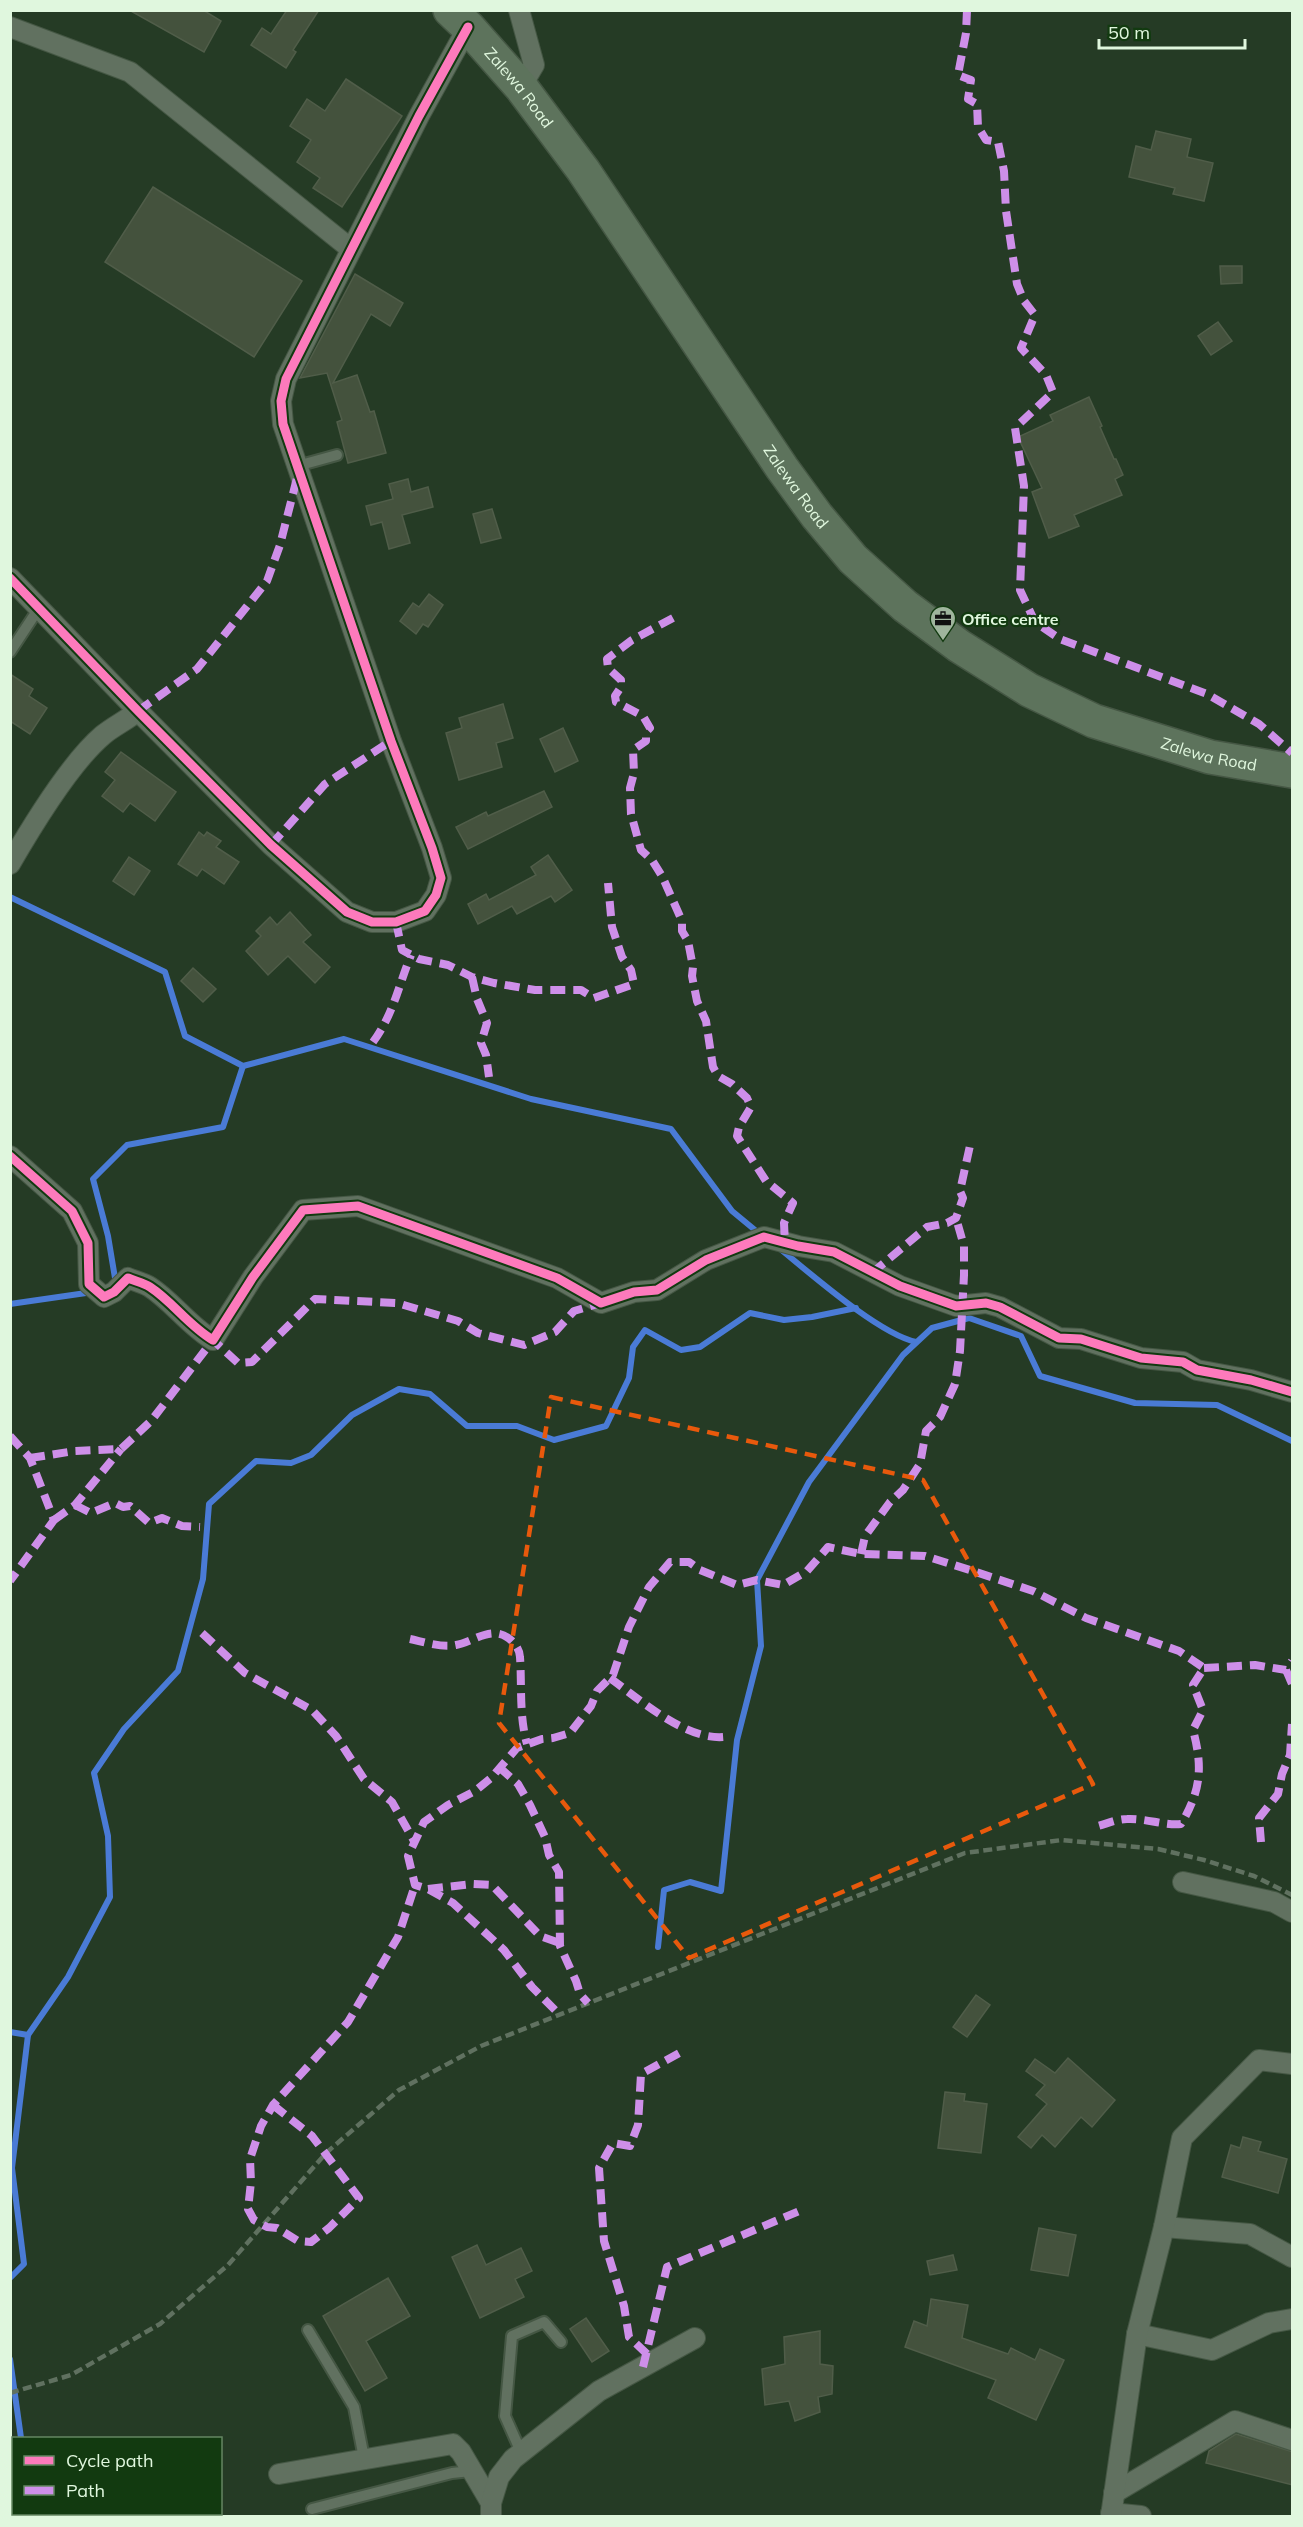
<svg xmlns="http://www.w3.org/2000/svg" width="1303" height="2527" font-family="Mulish,sans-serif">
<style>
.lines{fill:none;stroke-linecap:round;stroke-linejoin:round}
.stream{stroke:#4a7bd6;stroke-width:6}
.building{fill:#44523d;stroke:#505d49;stroke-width:1.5}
.lane-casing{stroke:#455744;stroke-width:14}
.street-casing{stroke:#455744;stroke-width:22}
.highway-casing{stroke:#455744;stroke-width:36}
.lane{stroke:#617160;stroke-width:10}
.street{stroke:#617160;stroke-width:20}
.highway{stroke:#5d735c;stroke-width:33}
.rail{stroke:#607160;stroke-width:4.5;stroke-dasharray:9 4.5;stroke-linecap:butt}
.quiet{stroke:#ce8fe9;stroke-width:8;stroke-dasharray:15 8;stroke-linecap:butt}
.cycleway-casing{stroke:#123a10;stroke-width:13}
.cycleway{stroke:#fd7abc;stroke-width:9}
.marked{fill:none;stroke:#e8590c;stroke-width:4.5;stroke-dasharray:12 8;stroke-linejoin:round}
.labels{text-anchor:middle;stroke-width:4.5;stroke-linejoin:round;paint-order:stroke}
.street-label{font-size:16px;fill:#e0f7de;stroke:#123a10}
.poi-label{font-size:16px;font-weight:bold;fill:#e0f7de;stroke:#123a10;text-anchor:start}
</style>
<rect width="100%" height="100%" fill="#253b25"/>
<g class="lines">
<!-- stream -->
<g class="stream">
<polyline points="10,897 165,972 185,1036 243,1066 344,1039 531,1099 671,1129 732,1211 761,1235"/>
<path d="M 779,1248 C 811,1274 879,1334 916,1342"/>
<polyline points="116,1284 108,1236 93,1179 127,1145 223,1127 243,1066"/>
<polyline points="10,1304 93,1292"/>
<polyline points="658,1947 664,1890 690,1882 721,1891 737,1740 761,1646 757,1580 809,1482 903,1355 932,1328 969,1318 1021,1336 1040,1376 1135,1403 1217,1405 1292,1441"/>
<polyline points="10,2032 28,2035"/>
<polyline points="10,2278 24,2264 12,2168 28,2035 68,1977 110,1897 108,1836 94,1773 124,1729 178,1671 203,1579 209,1504 256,1461 291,1463 311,1455 352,1415 399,1389 430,1394 467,1426 517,1426 554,1440 606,1426 629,1378 633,1347 645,1330 681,1350 700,1347 750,1313 784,1320 812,1317 856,1308"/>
<polyline points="10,2359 21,2438"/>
<polyline points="10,2458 14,2455"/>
</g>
</g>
<!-- building -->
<g class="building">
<polygon points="129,10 203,10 221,21 204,52"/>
<polygon points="287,10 319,10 293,50 296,52 286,68 251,45 262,28 271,34"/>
<polygon points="346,79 402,116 342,207 313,188 320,178 297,162 311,140 290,126 307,99 325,111"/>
<polygon points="1156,131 1191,139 1187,157 1213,163 1204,201 1173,194 1175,188 1129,177 1136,146 1151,150"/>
<polygon points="153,187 302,281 254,357 105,262"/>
<polygon points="1220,266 1242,266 1242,283 1221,284"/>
<polygon points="355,274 403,303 390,326 371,314 333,383 357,375 370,412 374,411 386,453 348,463 337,422 342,420 327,373 300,378"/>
<polygon points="1218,322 1232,341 1211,355 1198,336"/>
<polygon points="1089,397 1102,426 1100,427 1114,459 1116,459 1123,475 1115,479 1122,495 1074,515 1079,526 1049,538 1032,492 1042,488 1018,437 1053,421 1050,415"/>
<polygon points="408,479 411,492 428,487 433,507 402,515 410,543 389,549 382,522 371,525 366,506 393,499 389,484"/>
<polygon points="492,509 501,538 481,543 473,514"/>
<polygon points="429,594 443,605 428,627 423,624 416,634 400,621 413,603 419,607"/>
<polygon points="10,674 33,689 29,696 47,708 30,734 10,721"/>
<polygon points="503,704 513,738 496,743 502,767 459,780 446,733 462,728 459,718"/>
<polygon points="563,728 578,761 555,772 540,739"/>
<polygon points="121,752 176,792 155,821 130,803 123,812 102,796 115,780 105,772"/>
<polygon points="544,791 552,807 468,849 456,827 486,812 488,816"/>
<polygon points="199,832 204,836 207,832 221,841 216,847 239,862 224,884 202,869 197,876 178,864"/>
<polygon points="548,855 572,890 555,902 551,896 517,914 512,906 478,924 468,904 486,894 489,900 536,875 531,867"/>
<polygon points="129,857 150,871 134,895 113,881"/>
<polygon points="290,912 311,935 303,942 330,967 315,983 288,956 268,975 246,951 261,936 256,931 270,917 277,925"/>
<polygon points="193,968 216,989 203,1002 181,981"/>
<polygon points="976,1995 990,2005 967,2037 953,2027"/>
<polygon points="1068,2058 1115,2100 1092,2127 1081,2117 1055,2147 1042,2135 1031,2148 1018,2137 1047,2104 1036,2095 1045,2085 1026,2071 1035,2059 1055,2073"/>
<polygon points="945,2092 965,2094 964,2101 987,2104 981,2153 938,2148"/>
<polygon points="1243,2137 1261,2142 1258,2151 1287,2159 1278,2193 1222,2177 1231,2145 1240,2148"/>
<polygon points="1039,2228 1076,2235 1068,2276 1031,2270"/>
<polygon points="477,2245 486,2265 521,2248 532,2271 515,2279 524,2297 480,2318 452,2257"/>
<polygon points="953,2255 957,2270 930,2275 927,2261"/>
<polygon points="388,2278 410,2316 366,2341 387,2378 365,2391 323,2316"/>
<polygon points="931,2299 968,2305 962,2338 1008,2354 1011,2348 1035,2360 1040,2349 1064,2360 1036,2420 988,2398 996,2380 905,2347 914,2321 927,2326"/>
<polygon points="586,2318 609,2351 592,2362 570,2329"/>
<polygon points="820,2331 820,2364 833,2366 832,2394 818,2397 820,2412 795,2421 789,2401 765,2405 762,2369 785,2364 784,2337"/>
<polygon points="1236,2434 1293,2452 1293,2485 1206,2463 1209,2451"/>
</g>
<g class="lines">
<defs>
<g id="lane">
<polyline points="297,466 337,455"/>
<polyline points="10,652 39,608"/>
<polyline points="308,2330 354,2407 364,2458"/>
<polyline points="521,2452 505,2416 512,2336 544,2322 561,2342"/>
<polyline points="312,2509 452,2473 471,2471"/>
</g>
<g id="street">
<polyline points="519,10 534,65 521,87"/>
<polyline points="10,27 130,72 351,249"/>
<polyline points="10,578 138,711 271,845 347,912 372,922 396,922 425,911 436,895 441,878 432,848 391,741 283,424 281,401 286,379 419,116 468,27"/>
<path d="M 10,864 C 32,826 70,763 103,735 C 114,726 127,720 138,711"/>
<path d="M 10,1156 L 72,1211 L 88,1243 L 89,1284 L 104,1297 L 114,1292 L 128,1278 C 135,1281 144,1283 150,1287 C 173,1302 189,1326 213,1340 L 253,1277 L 303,1210 L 358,1206 L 557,1278 L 601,1303 L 634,1292 L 657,1290 L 706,1260 L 764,1237 L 798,1246 L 834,1252 L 900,1286 L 956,1306 L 986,1303 L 1000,1307 L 1059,1338 L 1081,1339 L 1141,1358 L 1183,1362 L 1197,1370 L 1251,1380 L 1292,1392"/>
<polyline points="1183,1882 1274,1902 1292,1912"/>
<polyline points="1164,2227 1250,2234 1292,2257"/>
<polyline points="1137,2334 1212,2350 1269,2323 1292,2319"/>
<polyline points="279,2474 453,2444 461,2452 491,2503"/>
<polyline points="1114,2493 1235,2421 1292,2440"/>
<polyline points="1111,2513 1141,2516"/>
<polyline points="491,2516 491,2503 499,2477 513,2459 599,2391 695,2338"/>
<polyline points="1111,2516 1137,2334 1164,2227 1182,2138 1259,2060 1292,2064"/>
</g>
<g id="highway">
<path id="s1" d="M 450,10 L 468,27 L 521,87 L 583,170 L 782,468 L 817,516 L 853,559 L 905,606 L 959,646 L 1029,690 L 1094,721 L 1210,757 L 1292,771"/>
</g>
</defs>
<!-- lane casing -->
<use href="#lane" class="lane-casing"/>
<!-- street casing -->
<use href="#street" class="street-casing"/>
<!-- highway casing -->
<use href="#highway" class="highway-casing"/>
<!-- lane -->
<use href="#lane" class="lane"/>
<!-- street -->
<use href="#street" class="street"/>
<!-- highway -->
<use href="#highway" class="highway"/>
<!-- rail -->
<polyline class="rail" points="10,2393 71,2375 160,2324 228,2265 326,2153 399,2090 481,2046 965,1853 1062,1840 1158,1849 1204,1860 1254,1876 1292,1895"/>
<!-- quiet -->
<g class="quiet">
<polyline points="967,10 966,33 958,75 971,80 968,99 977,104 978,127 986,140 998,142 1004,171 1006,211 1017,284 1024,301 1035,315 1021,348 1046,375 1053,392 1015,428 1024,486 1020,590 1035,622 1060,639 1207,694 1259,724 1292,753"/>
<polyline points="673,618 632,640 607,659 608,668 621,680 621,687 615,696 616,702 643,716 650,728 646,732 646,741 633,750 634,773 630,788 631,814 641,850 652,860 662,876 682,921 682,931 688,941 693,967 692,976 697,1001 706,1021 713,1067 718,1076 732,1084 747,1098 751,1107 739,1127 737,1136 766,1181 793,1203 784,1223 785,1244"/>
<polyline points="138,711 197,669 267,581 280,545 298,474"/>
<polyline points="271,845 325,784 391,741"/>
<polyline points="396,922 402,950 419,959 448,965 472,977 494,983 535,990 581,990 594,998 634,984 631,970 622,957 612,927 608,883"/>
<polyline points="472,977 477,999 487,1023 481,1043 486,1055 489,1077"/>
<path d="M 373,1042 C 394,1013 398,987 411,955"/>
<polyline points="872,1273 927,1227 947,1223 956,1218 963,1198 960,1191 971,1141"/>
<polyline points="10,1436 30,1458 54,1520 10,1581"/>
<polyline points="30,1458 75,1451 121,1449 151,1421 213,1340 238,1363 252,1362 315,1299 397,1303 458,1321 478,1333 524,1345 555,1332 574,1311 601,1303"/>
<polyline points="75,1505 91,1513 115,1503 123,1507 130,1506 149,1523 162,1518 182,1526 200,1527"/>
<polyline points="54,1520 75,1505 121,1449"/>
<polyline points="861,1554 865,1536 890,1502 903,1490 920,1464 926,1431 940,1417 955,1384 960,1351 964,1275 964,1246 956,1218"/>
<polyline points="202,1633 245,1673 312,1710 336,1736 364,1779 392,1802 414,1841"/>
<path d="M 410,1639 C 424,1642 442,1648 456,1645 C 474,1642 493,1623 512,1641 C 516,1645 520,1651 520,1657 C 522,1686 519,1716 527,1744"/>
<polyline points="1204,1668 1255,1665 1286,1670 1292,1661"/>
<polyline points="1286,1670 1292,1684"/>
<path d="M 610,1678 C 640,1700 691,1745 730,1736"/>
<polyline points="499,1767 518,1784 530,1805 545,1837 549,1855 559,1872 560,1946 576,1981 580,1994 588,2003"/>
<polyline points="1261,1842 1259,1818 1278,1794 1282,1774 1290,1755 1292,1724"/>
<polyline points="428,1889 472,1884 492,1885 540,1936 560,1943"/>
<path d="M 555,2010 L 532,1987 L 504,1950 L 453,1903 L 428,1889 L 415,1885 L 408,1856 L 424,1822 L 448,1805 L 475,1791 L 491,1778 L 517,1748 L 542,1739 L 553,1738 L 570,1733 L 591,1706 L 597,1691 L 613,1675 L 629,1627 L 649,1587 L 670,1562 L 689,1562 L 700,1570 L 737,1585 L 757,1580 L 783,1585 L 807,1571 L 828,1547 L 861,1554 L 925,1556 L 973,1571 L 1033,1591 L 1086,1618 L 1179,1651 L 1204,1668 L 1193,1685 L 1203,1710 L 1193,1730 C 1203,1767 1201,1791 1181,1824 C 1166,1826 1145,1818 1127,1819 C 1116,1819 1104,1825 1094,1827"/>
<polyline points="273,2105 312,2136 359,2198 329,2228 311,2242 298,2241 277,2228 267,2227 254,2220 248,2209 251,2182 250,2159 261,2126 273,2105 348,2022 398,1937 415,1885"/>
<polyline points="647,2354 629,2337 624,2306 604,2241 599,2168 613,2143 630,2146 638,2125 641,2074 685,2050"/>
<polyline points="643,2367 667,2267 804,2209"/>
</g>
<defs>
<g id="cycleway">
<polyline points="10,578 138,711 271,845 347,912 372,922 396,922 425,911 436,895 441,878 432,848 391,741 283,424 281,401 286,379 419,116 468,27"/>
<path d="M 10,1156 L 72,1211 L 88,1243 L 89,1284 L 104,1297 L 114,1292 L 128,1278 C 135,1281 144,1283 150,1287 C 173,1302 189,1326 213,1340 L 253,1277 L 303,1210 L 358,1206 L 557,1278 L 601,1303 L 634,1292 L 657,1290 L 706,1260 L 764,1237 L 798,1246 L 834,1252 L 900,1286 L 956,1306 L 986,1303 L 1000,1307 L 1059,1338 L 1081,1339 L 1141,1358 L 1183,1362 L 1197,1370 L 1251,1380 L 1292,1392"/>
</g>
</defs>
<!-- cycleway casing -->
<use href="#cycleway" class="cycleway-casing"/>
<!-- cycleway -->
<use href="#cycleway" class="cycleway"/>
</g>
<!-- marked area -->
<path class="marked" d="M 551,1397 L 923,1480 L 1093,1784 L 689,1958 L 499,1723 Z"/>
<!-- icons -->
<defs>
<symbol id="office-pin" viewBox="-11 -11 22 30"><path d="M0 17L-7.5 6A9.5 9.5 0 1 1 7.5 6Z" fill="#9fb59d" stroke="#123a10"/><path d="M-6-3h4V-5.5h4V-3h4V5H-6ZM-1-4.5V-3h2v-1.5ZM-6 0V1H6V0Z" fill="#111"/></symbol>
</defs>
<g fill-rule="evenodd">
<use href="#office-pin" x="928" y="604" width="30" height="40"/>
</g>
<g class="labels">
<!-- street labels -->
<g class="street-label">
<text dy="6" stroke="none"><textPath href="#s1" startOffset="104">Zalewa Road</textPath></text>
<text dy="6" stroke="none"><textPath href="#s1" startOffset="590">Zalewa Road</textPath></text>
<text dy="6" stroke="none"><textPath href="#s1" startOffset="1094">Zalewa Road</textPath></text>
</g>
<!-- poi labels -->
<g class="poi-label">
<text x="962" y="625">Office centre</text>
</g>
</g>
<!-- border -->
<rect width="1303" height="2527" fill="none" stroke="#e0f7de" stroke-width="24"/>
<!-- legend -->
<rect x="12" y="2437" width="210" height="78" fill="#123a10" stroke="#648662" stroke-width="1.5"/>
<rect x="24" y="2456" width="30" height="9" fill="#fd7abc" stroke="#648662" stroke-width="1.5"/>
<text x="66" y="2467" font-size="18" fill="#e0f7de">Cycle path</text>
<rect x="24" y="2486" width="30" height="9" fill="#ce8fe9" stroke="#648662" stroke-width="1.5"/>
<text x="66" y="2497" font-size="18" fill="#e0f7de">Path</text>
<!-- scale -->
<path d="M1099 39v9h146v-9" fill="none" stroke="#e0f7de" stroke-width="3"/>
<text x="1108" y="39" font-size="18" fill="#e0f7de" stroke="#123a10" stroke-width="4.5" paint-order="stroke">50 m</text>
</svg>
